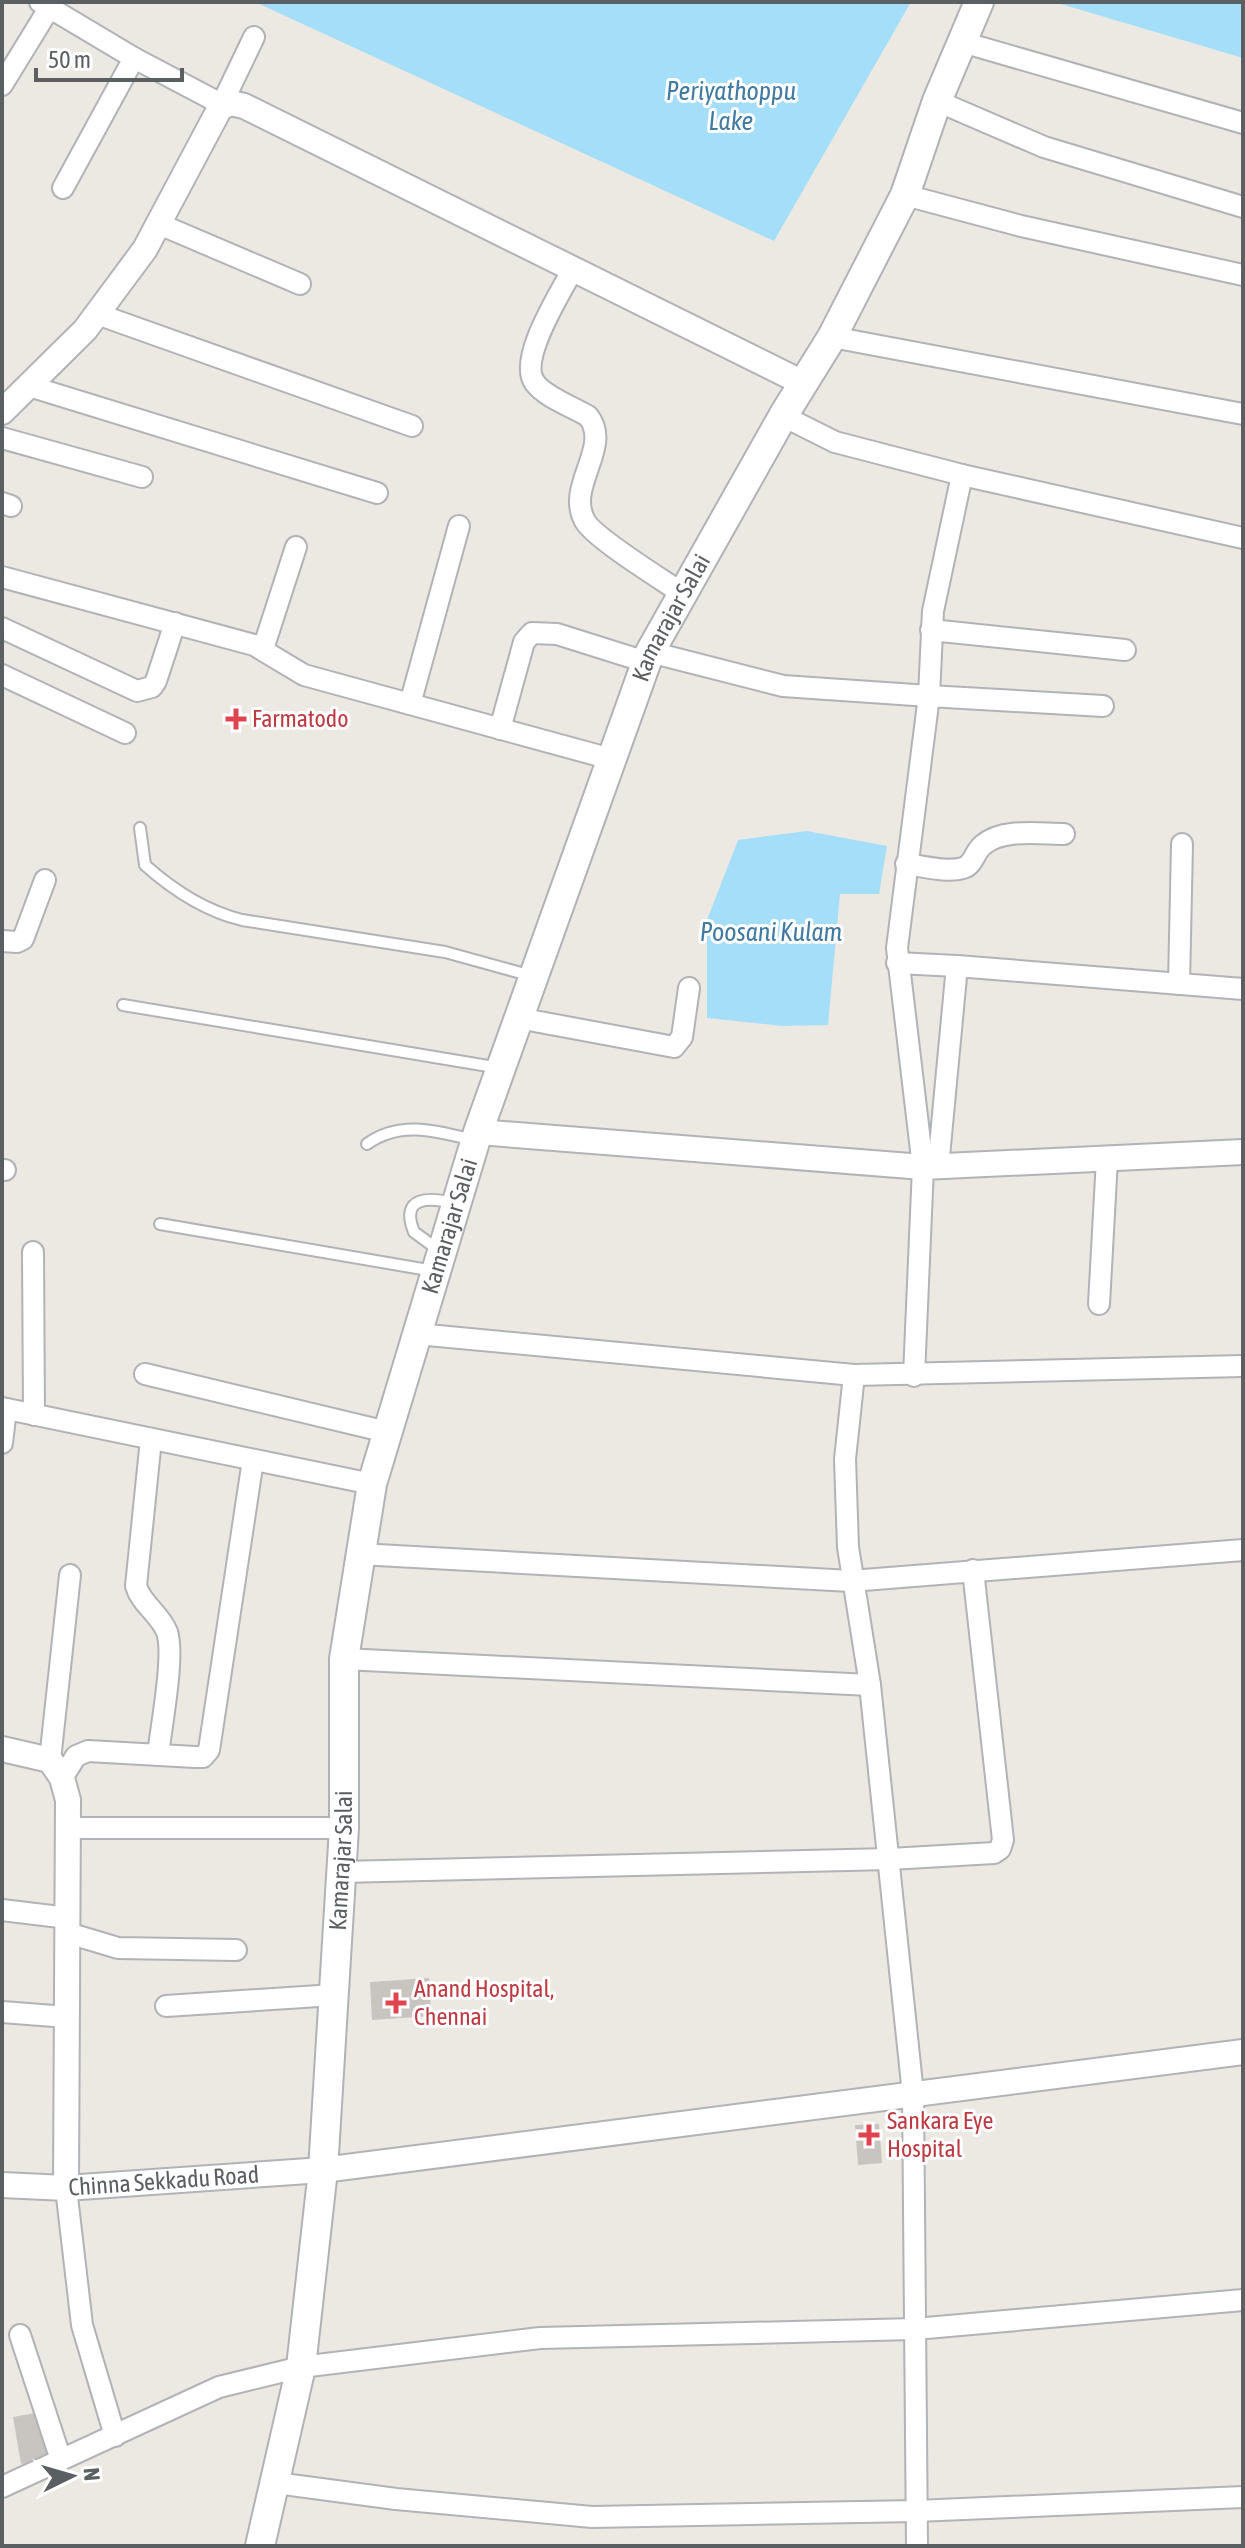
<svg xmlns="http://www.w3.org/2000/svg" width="1245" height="2548" font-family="'Asap Condensed',sans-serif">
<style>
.water{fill:#a5def9}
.building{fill:#c8c4bf}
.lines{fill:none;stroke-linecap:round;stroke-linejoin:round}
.service-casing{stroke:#b0b3b7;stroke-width:14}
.minor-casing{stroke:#b0b3b7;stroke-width:24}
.tertiary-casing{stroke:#b0b3b7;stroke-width:28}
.secondary-casing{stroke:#afb3b7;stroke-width:32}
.service{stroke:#fff;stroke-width:10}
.minor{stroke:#fff;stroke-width:20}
.tertiary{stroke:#fff;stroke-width:24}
.secondary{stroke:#fff;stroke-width:28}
.health-dot{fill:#e0444e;stroke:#fff;stroke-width:3}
.labels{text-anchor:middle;stroke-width:6;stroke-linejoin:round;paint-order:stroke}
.street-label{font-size:24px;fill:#5a5f62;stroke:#fff}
.health-label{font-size:24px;fill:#be3a42;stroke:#fff;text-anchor:start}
.water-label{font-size:26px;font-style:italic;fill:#417aa2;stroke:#fff}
</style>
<rect width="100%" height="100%" fill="#ece9e2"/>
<!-- water -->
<g class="water">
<polygon points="255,2 911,2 774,241"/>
<polygon points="1054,2 1243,2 1243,58"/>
<polygon points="807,831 887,846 879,894 840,894 828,1025 782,1026 707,1018 707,920 738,840"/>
</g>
<!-- building -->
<g class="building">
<polygon points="429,1978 431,2016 372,2020 370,1982"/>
<polygon points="879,2124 882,2163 858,2165 855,2125"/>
<polygon points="41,2412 50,2459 21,2464 13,2417"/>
</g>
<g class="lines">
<defs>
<g id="service">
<path d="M 140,828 L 145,865 C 173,890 205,911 242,920 L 445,952 L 532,976"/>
<polyline points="123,1005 500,1068"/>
<path d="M 367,1144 C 400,1120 437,1131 473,1140"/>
<polyline points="160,1224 434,1271"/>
<path d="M 440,1251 L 414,1232 C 399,1195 431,1197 455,1204"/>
</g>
<g id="minor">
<polyline points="40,2 134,58 225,106"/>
<polyline points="962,42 1243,123"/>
<polyline points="2,85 53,2"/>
<polyline points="937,101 1044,147 1243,207"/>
<polyline points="220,108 254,37"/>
<polyline points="63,188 134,58"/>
<polyline points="905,195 1021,226 1243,275"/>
<polyline points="159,224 300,284"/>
<path d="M 573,269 C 561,292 517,360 535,383 C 545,397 573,407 588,416 C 613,447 565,486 585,521 C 594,538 663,580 683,594"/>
<polyline points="97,314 412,426"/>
<polyline points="832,337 1243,414"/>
<polyline points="29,386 377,493"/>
<polyline points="783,416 835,442 962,475 1243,538"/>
<polyline points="2,438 142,477"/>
<polyline points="2,503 11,506"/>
<polyline points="2,577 254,645 304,675 611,759"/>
<polyline points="2,628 137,691 152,687 156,681 175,623"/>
<polyline points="931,630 1125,650"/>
<polyline points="263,649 296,547"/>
<polyline points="650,652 783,686 929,696 933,611 962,475"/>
<polyline points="2,675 125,733"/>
<polyline points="410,704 459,526"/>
<polyline points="500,729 524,642 532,633 557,634 646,662"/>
<path d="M 906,864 C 923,866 947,873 963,868 C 974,865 974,852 983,845 C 1002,828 1040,834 1064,834"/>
<polyline points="2,941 17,942 23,939 45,880"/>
<polyline points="897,963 957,966"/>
<polyline points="1179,984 1182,844"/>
<polyline points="518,1018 674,1047 682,1037 689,988"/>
<polyline points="938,1167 957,966 1243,989"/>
<polyline points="2,1170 5,1170"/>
<polyline points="33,1252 34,1415"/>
<polyline points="1099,1304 1107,1159"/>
<polyline points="417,1334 854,1375 1243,1366"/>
<polyline points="145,1374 387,1432"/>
<polyline points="854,1375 845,1459 848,1547 870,1685 913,2094 917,2546"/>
<polyline points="914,1376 923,1167 897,948 929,696 1103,706"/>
<polyline points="2,1408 372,1484"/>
<path d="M 151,1439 L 136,1586 C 141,1604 160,1614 167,1632 C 175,1655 161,1727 158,1755"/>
<polyline points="2,1443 6,1409"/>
<polyline points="359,1554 851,1581 1243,1550"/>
<polyline points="344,1659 870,1685"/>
<polyline points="50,1760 70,1575"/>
<polyline points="62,1778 76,1756 88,1751 195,1757 203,1757 209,1750 253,1460"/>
<polyline points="68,1828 344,1828"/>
<polyline points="341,1872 890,1859 994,1853 1000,1849 1003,1840 973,1570"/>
<polyline points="2,1910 68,1918"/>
<polyline points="68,1933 118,1948 236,1950"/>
<polyline points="166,2006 334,1995"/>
<polyline points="2,2012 67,2017"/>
<polyline points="66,2188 82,2325 115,2436"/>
<polyline points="20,2335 61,2460"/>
<polyline points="276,2483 396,2499 592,2517 916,2511 1243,2497"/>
<polyline points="2,2487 219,2387 301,2367 540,2338 915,2329 1243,2300"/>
</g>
<g id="tertiary">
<polyline points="2,412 85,330 145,249 220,108 231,103 244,106 803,383"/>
<polyline points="478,1132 923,1167 1243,1152"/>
<polyline points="2,1749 50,1760 62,1778 68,1800 66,2188"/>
<path id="s1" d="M 2,2185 L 66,2188 L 323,2170 L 1243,2052"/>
</g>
<g id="secondary">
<path id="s2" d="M 260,2546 L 301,2367 L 323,2170 L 344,1828 L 344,1659 L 372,1484 L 478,1132 L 650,652 L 783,416 L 832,337 L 905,195 L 937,101 L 979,2"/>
</g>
</defs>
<!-- service casing -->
<use href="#service" class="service-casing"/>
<!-- minor casing -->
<use href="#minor" class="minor-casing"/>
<!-- tertiary casing -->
<use href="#tertiary" class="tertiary-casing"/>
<!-- secondary casing -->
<use href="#secondary" class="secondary-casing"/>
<!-- service -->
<use href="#service" class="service"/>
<!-- minor -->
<use href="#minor" class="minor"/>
<!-- tertiary -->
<use href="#tertiary" class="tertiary"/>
<!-- secondary -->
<use href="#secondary" class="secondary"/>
</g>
<!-- markers -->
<g class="health-dot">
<path d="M232 707h8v8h8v8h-8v8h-8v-8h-8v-8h8z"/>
<path d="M392 1991h8v8h8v8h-8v8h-8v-8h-8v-8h8z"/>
<path d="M865 2123h8v8h8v8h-8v8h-8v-8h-8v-8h8z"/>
</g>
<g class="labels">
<!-- street labels -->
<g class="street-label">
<text dy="8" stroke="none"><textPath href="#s2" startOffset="1988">Kamarajar Salai</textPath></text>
<text dy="8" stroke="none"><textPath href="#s2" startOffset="1340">Kamarajar Salai</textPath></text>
<text dy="8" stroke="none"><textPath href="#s2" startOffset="692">Kamarajar Salai</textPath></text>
<text dy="8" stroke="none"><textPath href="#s1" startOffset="162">Chinna Sekkadu Road</textPath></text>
</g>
<!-- health labels -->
<g class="health-label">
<text x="252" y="727">Farmatodo</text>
<text x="414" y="1997">Anand Hospital,<tspan x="414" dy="28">Chennai</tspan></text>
<text x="887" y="2129">Sankara Eye<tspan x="887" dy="28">Hospital</tspan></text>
</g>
<!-- water labels -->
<g class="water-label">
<text x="731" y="100">Periyathoppu<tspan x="731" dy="30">Lake</tspan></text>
<text x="771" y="941">Poosani Kulam</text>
</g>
</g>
<!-- border -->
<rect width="1245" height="2548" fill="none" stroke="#5a5f62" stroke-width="8"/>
<!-- north arrow -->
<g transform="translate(72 2476) rotate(85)" stroke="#ffffff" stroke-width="6" paint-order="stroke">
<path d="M0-6L14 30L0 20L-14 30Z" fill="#5a5f62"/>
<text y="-12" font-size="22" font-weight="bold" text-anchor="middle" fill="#5a5f62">N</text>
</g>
<!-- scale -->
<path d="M36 68v12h146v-12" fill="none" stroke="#5a5f62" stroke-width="4"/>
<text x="48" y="68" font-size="24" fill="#5a5f62" stroke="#ffffff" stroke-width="6" paint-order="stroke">50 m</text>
</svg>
